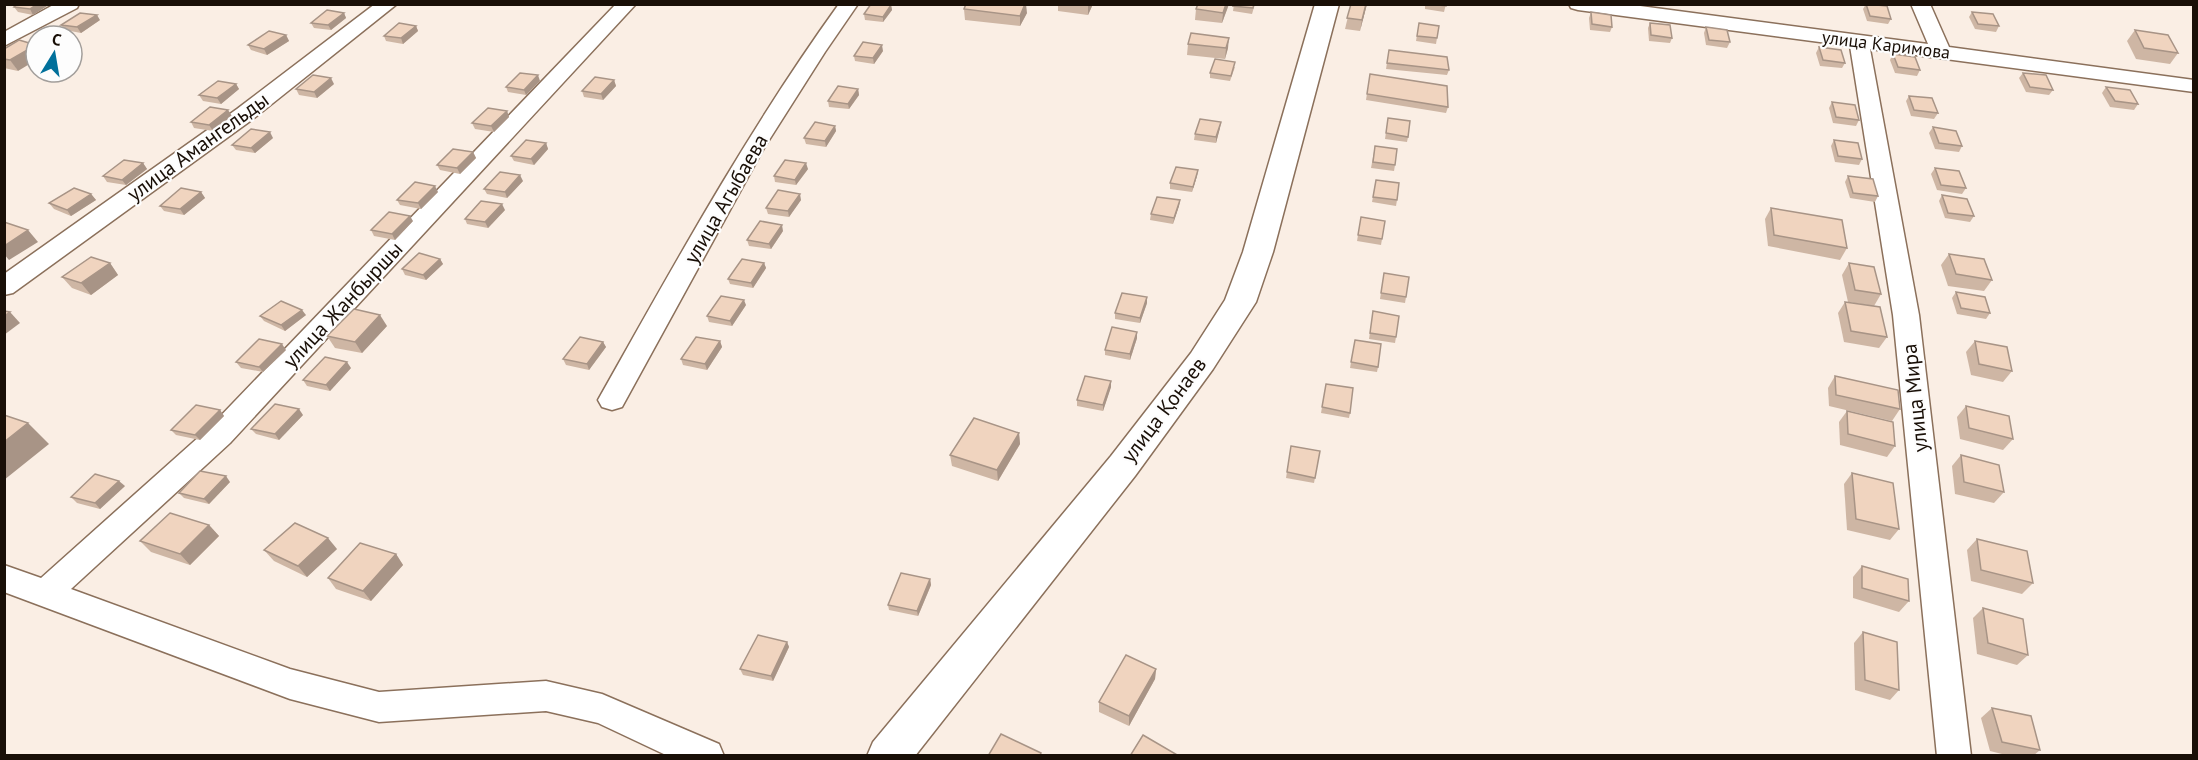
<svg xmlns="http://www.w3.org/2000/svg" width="2198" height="760" font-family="'PT Sans',sans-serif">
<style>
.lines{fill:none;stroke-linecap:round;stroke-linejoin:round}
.minor-casing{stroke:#8b705b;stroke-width:3}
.major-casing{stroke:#8b705b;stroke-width:3}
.minor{fill:#fff;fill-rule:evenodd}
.major{fill:#fff;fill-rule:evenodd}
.wall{fill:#ceb6a4}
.shaded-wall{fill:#a89486}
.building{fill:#f0d4bf;stroke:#a89486;stroke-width:1.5}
.labels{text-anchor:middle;stroke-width:4.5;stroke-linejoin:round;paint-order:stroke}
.far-street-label{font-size:18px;fill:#190f07;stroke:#fdfdfd}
.street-label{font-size:21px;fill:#190f07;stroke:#fdfdfd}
</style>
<rect width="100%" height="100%" fill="#faeee4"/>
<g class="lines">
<defs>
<g id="minor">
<polygon points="55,4 79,4 77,8 4,46 4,32"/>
<polygon points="375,4 397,4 253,119 13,293 4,295 4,274 237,109"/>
<polygon points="616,4 636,4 230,443 71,589 290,669 379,692 546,681 602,694 719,744 724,756 668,756 598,723 546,711 379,722 290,699 4,592 4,565 41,578 210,427"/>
<path d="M 839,4 L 858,4 L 825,52 L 764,148 L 622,407 L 612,410 L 602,407 L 598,400 C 674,265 748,130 839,4 Z"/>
<polygon points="1569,4 1625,4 1928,44 1911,4 1930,4 1949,47 2194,80 2194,92 1870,49 1919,315 1971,756 1937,756 1893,315 1850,46 1578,10 1571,8"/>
</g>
<polygon id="major" points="1315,4 1339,4 1273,252 1256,302 1213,369 1135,476 915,756 867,756 873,742 1111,456 1191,353 1225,300 1243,252"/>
</defs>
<!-- minor casing -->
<use href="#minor" class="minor-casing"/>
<!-- major casing -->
<use href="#major" class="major-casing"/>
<!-- minor -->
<use href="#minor" class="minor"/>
<!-- major -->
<use href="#major" class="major"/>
</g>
<!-- wall -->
<g class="wall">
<polygon points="50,4 33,15 18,12 14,7"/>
<polygon points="1058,4 1093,4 1088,15 1058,11"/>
<polygon points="1229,4 1222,23 1195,20 1196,9"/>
<polygon points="1234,4 1255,4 1252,14 1233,11"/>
<polygon points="1351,4 1367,4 1360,31 1345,29"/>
<polygon points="1425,4 1446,4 1444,12 1425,9"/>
<polygon points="1866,4 1891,19 1888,24 1867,21 1863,9"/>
<polygon points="891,5 892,10 883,22 865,20 864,14"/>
<polygon points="964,9 1027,13 1020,26 965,20"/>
<polygon points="1591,12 1612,27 1610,32 1590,30 1589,18"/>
<polygon points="1972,12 1999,26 1996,32 1975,29 1969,17"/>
<polygon points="344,13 346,18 331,30 314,28 311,23"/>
<polygon points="100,20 81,33 65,30 61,25"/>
<polygon points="1650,23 1672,38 1670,43 1649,41 1648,28"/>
<polygon points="416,26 418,31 403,44 386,41 384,36"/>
<polygon points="1706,27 1730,42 1727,48 1706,45 1704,33"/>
<polygon points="1418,29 1437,38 1436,44 1416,41"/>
<polygon points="2135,30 2178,53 2170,64 2136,59 2127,41"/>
<polygon points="286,35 289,41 267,55 251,50 248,45"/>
<polygon points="1188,44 1228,48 1225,59 1187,55"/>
<polygon points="1819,47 1845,63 1842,68 1820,66 1816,53"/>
<polygon points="4,49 18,71 4,68"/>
<polygon points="1389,50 1449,70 1447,75 1386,69"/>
<polygon points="883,51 874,64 855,61 854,56"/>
<polygon points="1893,54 1920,70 1917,76 1895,73 1890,60"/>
<polygon points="1235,67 1230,81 1210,78 1210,73"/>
<polygon points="2023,73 2053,90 2049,95 2026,92 2019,78"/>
<polygon points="1370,74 1448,107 1446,113 1366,100"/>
<polygon points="614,80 616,86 603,100 584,97 582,91"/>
<polygon points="540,81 526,95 508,92 506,87"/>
<polygon points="236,84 239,89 221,104 203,101 199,95"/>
<polygon points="334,84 317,98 299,95 296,89"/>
<polygon points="2106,87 2138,104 2134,110 2110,107 2102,93"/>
<polygon points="858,89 859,95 849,109 829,107 828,101"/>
<polygon points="1909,96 1938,113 1934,119 1911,116 1906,101"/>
<polygon points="1832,102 1859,120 1856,126 1833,123 1829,108"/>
<polygon points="507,111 509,117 494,132 475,129 472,123"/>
<polygon points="232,116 213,131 194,128 191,122"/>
<polygon points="1388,118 1408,137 1407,142 1385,139"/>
<polygon points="835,126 836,131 826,147 806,144 804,138"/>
<polygon points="1933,127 1962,146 1959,152 1935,149 1929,133"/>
<polygon points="1220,128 1216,143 1194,140 1195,134"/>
<polygon points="273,138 255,153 236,150 232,145"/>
<polygon points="1834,140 1862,159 1859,165 1835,162 1831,146"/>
<polygon points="546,143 548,149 534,165 514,161 511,156"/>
<polygon points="1375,146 1395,165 1394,171 1371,168"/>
<polygon points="473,152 476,158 460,174 440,170 437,165"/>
<polygon points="143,163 147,169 126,185 107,182 103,176"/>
<polygon points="1935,168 1966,188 1962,194 1937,190 1931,174"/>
<polygon points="808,169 796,185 775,182 774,176"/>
<polygon points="1198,170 1197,176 1192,192 1170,189 1170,183"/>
<polygon points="1848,176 1878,196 1875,202 1850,198 1845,182"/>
<polygon points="1376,180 1397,200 1396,206 1372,202"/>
<polygon points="523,181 507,198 487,194 484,189"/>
<polygon points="201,192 205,198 184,215 164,211 160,206"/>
<polygon points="438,192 421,209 400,205 397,200"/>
<polygon points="91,194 96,200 71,216 54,209 49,203"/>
<polygon points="1942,195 1974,216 1970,222 1945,218 1939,201"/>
<polygon points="801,200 789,217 768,214 766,208"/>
<polygon points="1180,200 1179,206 1173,224 1150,220 1151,214"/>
<polygon points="1771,208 1847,248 1840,260 1768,246 1765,219"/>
<polygon points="505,210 488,228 467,224 465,219"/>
<polygon points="1361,217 1382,239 1381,245 1357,241"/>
<polygon points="413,221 395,240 374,236 371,230"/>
<polygon points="783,231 771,249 749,246 747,240"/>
<polygon points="1949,254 1992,280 1984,291 1948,286 1941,265"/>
<polygon points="440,259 443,264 426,280 405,275 402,269"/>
<polygon points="110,263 118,275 91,295 72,288 62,277"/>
<polygon points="764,263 766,268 753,288 730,284 728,279"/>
<polygon points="1849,263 1881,294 1874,306 1848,302 1842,275"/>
<polygon points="1384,273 1406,297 1405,303 1380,299"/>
<polygon points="1956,292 1990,313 1986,319 1957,314 1952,298"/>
<polygon points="1845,302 1887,337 1879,348 1844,342 1838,313"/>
<polygon points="1147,303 1140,323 1115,319 1115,313"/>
<polygon points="746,305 732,326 709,322 707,316"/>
<polygon points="1373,311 1396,337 1395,343 1369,339"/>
<polygon points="306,315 285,331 264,321 260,316"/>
<polygon points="387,326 362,353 335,348 327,336"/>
<polygon points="1137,332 1137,338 1130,360 1105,355 1105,350"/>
<polygon points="720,341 722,347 707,370 683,365 681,359"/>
<polygon points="1975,341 2012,371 2003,382 1971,375 1966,352"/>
<polygon points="603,342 606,347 589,370 566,365 563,359"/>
<polygon points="1354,345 1378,367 1377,372 1350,368"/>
<polygon points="286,350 263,372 241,368 236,362"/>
<polygon points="351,368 330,391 307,386 303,380"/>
<polygon points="1835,376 1900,409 1892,421 1829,406 1828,388"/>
<polygon points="1111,381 1111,387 1103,411 1077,406 1077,400"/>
<polygon points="1326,384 1350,413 1349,418 1321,413"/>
<polygon points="1966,406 2013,439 2003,450 1960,439 1957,417"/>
<polygon points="220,410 224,416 200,440 176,435 171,430"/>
<polygon points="1847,411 1895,446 1887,457 1840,445 1839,422"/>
<polygon points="303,415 279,440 256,434 251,429"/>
<polygon points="1019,433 1020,444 998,481 952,466 950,455"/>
<polygon points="1291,446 1320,451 1314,483 1286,478"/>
<polygon points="1961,455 2004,492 1994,503 1955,494 1952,466"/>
<polygon points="1852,473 1899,529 1890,540 1847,530 1844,484"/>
<polygon points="230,482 209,504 184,498 179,493"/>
<polygon points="125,486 100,509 77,503 71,497"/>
<polygon points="209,525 219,536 190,565 151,552 140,541"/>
<polygon points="1977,539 2033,583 2022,594 1971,581 1967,550"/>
<polygon points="337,549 307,577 274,561 264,550"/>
<polygon points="396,554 403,565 371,601 336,589 328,578"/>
<polygon points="1862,566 1909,601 1899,612 1853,598 1853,577"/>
<polygon points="930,579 931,585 918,616 889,610 888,605"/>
<polygon points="1983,608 2028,655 2017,665 1977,654 1973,618"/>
<polygon points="1863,632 1899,690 1890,700 1855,690 1854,643"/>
<polygon points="787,642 789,647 773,681 743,675 740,669"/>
<polygon points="1156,669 1155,679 1129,726 1099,712 1099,702"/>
<polygon points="1992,708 2040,750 2033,756 2010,756 1990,751 1981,718"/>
</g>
<!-- shaded-wall -->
<g class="shaded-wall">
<polygon points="37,4 50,4 33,15 30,9"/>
<polygon points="1025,4 1026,4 1027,13 1020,26 1020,16"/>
<polygon points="1088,4 1093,4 1088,15"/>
<polygon points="1226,4 1229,4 1222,23 1223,13"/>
<polygon points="1366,4 1367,4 1360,31 1362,20"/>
<polygon points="891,5 892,10 883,22 883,17"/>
<polygon points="344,13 346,18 331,30 328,25"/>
<polygon points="97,15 100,20 81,33 77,27"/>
<polygon points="416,26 418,31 403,44 401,38"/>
<polygon points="286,35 289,41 267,55 264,49"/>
<polygon points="1229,38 1228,48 1225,59 1226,48"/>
<polygon points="36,45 36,60 18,71 10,60"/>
<polygon points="882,45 883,51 874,64 873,58"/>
<polygon points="538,75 540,81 526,95 524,90"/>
<polygon points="331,78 334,84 317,98 314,92"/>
<polygon points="614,80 616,86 603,100 601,94"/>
<polygon points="236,84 239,89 221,104 217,98"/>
<polygon points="858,89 859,95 849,109 848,104"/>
<polygon points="228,110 232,116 213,131 209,125"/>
<polygon points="507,111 509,117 494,132 491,126"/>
<polygon points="1221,122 1220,128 1216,143 1216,137"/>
<polygon points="835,126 836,131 826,147 825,141"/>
<polygon points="270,132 273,138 255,153 251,148"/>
<polygon points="546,143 548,149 534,165 531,159"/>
<polygon points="473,152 476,158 460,174 457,168"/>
<polygon points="143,163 147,169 126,185 122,180"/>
<polygon points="806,163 808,169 796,185 795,180"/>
<polygon points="1198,170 1197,176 1192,192 1193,187"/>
<polygon points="520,175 523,181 507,198 505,192"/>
<polygon points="435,186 438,192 421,209 418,203"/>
<polygon points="201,192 205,198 184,215 180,209"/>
<polygon points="91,194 96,200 71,216 67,210"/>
<polygon points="800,194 801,200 789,217 788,211"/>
<polygon points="1180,200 1179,206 1173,224 1174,218"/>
<polygon points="502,204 505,210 488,228 485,222"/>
<polygon points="410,216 413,221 395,240 392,234"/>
<polygon points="782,225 783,231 771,249 769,244"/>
<polygon points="28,230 38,242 9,260 4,254 4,246"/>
<polygon points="440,259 443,264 426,280 423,275"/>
<polygon points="110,263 118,275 91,295 81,283"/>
<polygon points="764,263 766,268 753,288 751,283"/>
<polygon points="1147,297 1147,303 1140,323 1140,318"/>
<polygon points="744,300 746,305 732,326 730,321"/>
<polygon points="302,310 306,315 285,331 281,325"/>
<polygon points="10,312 20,323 4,335 4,316"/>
<polygon points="380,315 387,326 362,353 355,342"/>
<polygon points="1137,332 1137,338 1130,360 1130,354"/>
<polygon points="720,341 722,347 707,370 705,364"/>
<polygon points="603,342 606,347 589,370 587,364"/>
<polygon points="282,344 286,350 263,372 259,367"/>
<polygon points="347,362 351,368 330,391 326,385"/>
<polygon points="1111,381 1111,387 1103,411 1103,405"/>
<polygon points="299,409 303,415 279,440 275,434"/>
<polygon points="220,410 224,416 200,440 195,435"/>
<polygon points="28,423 49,444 4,480 4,442"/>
<polygon points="1019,433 1020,444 998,481 997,470"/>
<polygon points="226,476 230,482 209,504 204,499"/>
<polygon points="119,481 125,486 100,509 95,503"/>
<polygon points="209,525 219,536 190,565 180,554"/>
<polygon points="328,538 337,549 307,577 298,566"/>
<polygon points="396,554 403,565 371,601 363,591"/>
<polygon points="930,579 931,585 918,616 917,611"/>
<polygon points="787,642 789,647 773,681 771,676"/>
<polygon points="1156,669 1155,679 1129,726 1129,716"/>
</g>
<!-- building -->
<g class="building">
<polygon points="17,4 37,4 30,9 14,7"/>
<polygon points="871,4 891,4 891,5 883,17 864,14"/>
<polygon points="966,4 1025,4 1020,16 964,9"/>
<polygon points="1198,4 1226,4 1223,13 1196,9"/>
<polygon points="1234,4 1254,4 1253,8 1233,6"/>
<polygon points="1351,4 1366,4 1362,20 1347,18"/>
<polygon points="1431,4 1446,4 1446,6"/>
<polygon points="1866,4 1887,6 1891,19 1870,16"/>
<polygon points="327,10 344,13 328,25 311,23"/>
<polygon points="1591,12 1611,15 1612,27 1592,24"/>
<polygon points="1972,12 1993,14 1999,26 1978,24"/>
<polygon points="80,13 97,15 77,27 61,25"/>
<polygon points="399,23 416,26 401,38 384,36"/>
<polygon points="1419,23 1439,26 1437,38 1417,36"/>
<polygon points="1650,23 1670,25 1672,38 1651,35"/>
<polygon points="1706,27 1727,30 1730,42 1709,40"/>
<polygon points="2135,30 2168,35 2178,53 2144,48"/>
<polygon points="269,31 286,35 264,49 248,45"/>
<polygon points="1191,33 1229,38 1226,48 1188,44"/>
<polygon points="19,40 36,45 10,60 4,59 4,49"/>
<polygon points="863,42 882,45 873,58 854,56"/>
<polygon points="1819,47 1841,50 1845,63 1823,60"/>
<polygon points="1389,50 1447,57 1449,70 1387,63"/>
<polygon points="1893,54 1915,57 1920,70 1898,67"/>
<polygon points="1215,59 1235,62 1231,76 1210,73"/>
<polygon points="520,73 538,75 524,90 506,87"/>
<polygon points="2023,73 2046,75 2053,90 2030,87"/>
<polygon points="1370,74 1447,86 1448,107 1367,94"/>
<polygon points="313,75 331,78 314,92 296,89"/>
<polygon points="595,77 614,80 601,94 582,91"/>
<polygon points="218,81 236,84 217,98 199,95"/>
<polygon points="838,86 858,89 848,104 828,101"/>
<polygon points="2106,87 2130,90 2138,104 2115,101"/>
<polygon points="1909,96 1932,98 1938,113 1914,110"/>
<polygon points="1832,102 1855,105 1859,120 1836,117"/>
<polygon points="210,107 228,110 209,125 191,122"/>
<polygon points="488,108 507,111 491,126 472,123"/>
<polygon points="1388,118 1410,121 1408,137 1386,133"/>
<polygon points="1200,119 1221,122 1216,137 1195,134"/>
<polygon points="815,122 835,126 825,141 804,138"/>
<polygon points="1933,127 1956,131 1962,146 1939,143"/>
<polygon points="251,129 270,132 251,148 232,145"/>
<polygon points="526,140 546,143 531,159 511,156"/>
<polygon points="1834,140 1858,143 1862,159 1838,156"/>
<polygon points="1375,146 1397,149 1395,165 1373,162"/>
<polygon points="453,149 473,152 457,168 437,165"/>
<polygon points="124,160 143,163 122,180 103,176"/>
<polygon points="785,160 806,163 795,180 774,176"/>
<polygon points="1176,167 1198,170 1193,187 1170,183"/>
<polygon points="1935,168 1959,171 1966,188 1941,185"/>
<polygon points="500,172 520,175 505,192 484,189"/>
<polygon points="1848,176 1873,179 1878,196 1853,193"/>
<polygon points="1376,180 1399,183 1397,200 1373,197"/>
<polygon points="415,182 435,186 418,203 397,200"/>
<polygon points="74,188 91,194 67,210 49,203"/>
<polygon points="181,188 201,192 180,209 160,206"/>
<polygon points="778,190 800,194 788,211 766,208"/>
<polygon points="1942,195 1967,199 1974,216 1948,213"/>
<polygon points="1157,197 1180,200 1174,218 1151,214"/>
<polygon points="481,201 502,204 485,222 465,219"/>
<polygon points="1771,208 1842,220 1847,248 1774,235"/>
<polygon points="389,212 410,216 392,234 371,230"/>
<polygon points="1361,217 1385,221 1382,239 1358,235"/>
<polygon points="760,221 782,225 769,244 747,240"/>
<polygon points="4,222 28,230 4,246"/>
<polygon points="419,253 440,259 423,275 402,269"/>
<polygon points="1949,254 1984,259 1992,280 1956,274"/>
<polygon points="91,257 110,263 81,283 62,277"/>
<polygon points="742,259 764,263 751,283 728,279"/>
<polygon points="1849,263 1874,267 1881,294 1855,290"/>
<polygon points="1384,273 1409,277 1406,297 1381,293"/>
<polygon points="1956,292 1985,297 1990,313 1961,308"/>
<polygon points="1122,293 1147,297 1140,318 1115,313"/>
<polygon points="721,296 744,300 730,321 707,316"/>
<polygon points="281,301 302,310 281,325 260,316"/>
<polygon points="1845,302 1880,307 1887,337 1851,331"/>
<polygon points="354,309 380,315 355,342 327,336"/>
<polygon points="4,311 10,312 4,316"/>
<polygon points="1373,311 1399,316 1396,337 1370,333"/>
<polygon points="1112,327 1137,332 1130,354 1105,350"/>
<polygon points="580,337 603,342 587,364 563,359"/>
<polygon points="696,337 720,341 705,364 681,359"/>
<polygon points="259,339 282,344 259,367 236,362"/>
<polygon points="1355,340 1381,344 1378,367 1351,362"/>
<polygon points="1975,341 2007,347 2012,371 1979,364"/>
<polygon points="325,357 347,362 326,385 303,380"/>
<polygon points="1085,376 1111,381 1103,405 1077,400"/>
<polygon points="1835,376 1898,390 1900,409 1836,395"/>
<polygon points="1326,384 1353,388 1350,413 1322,407"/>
<polygon points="275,404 299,409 275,434 251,429"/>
<polygon points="196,405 220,410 195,435 171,430"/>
<polygon points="1966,406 2009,416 2013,439 1969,428"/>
<polygon points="1847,411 1893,422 1895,446 1848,434"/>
<polygon points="4,415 28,423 4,442"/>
<polygon points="974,418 1019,433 997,470 950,455"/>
<polygon points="1291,446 1320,451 1315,478 1287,472"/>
<polygon points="1961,455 1999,465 2004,492 1964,482"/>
<polygon points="200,471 226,476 204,499 179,493"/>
<polygon points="1852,473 1893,483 1899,529 1856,519"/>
<polygon points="95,474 119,481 95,503 71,497"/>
<polygon points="170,513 209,525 180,554 140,541"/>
<polygon points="295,523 328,538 298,566 264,550"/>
<polygon points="1977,539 2027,551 2033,583 1981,570"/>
<polygon points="360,543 396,554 363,591 328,578"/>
<polygon points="1862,566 1908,579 1909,601 1862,588"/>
<polygon points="901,573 930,579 917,611 888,605"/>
<polygon points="1983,608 2023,619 2028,655 1988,643"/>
<polygon points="1863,632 1897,642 1899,690 1865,680"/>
<polygon points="758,635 787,642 771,676 740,669"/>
<polygon points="1126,655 1156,669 1129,716 1099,702"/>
<polygon points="1992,708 2031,716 2040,750 2002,742"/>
<polygon points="1001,734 1041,753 1040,756 988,756"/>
<polygon points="1143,735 1179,756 1130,756"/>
</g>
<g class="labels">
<!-- far-street labels -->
<g class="far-street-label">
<text transform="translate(1886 45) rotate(7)" y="6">улица Каримова</text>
</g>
<!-- street labels -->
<g class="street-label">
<text transform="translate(198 147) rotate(-36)" y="7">улица Амангельды</text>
<text transform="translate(726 199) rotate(-60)" y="7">улица Агыбаева</text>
<text transform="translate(343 305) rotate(-47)" y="7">улица Жанбыршы</text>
<text transform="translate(1915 398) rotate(-96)" y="7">улица Мира</text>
<text transform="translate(1164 410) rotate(-53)" y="7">улица Қонаев</text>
</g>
</g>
<!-- border -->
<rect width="2198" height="760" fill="none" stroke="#190f07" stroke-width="12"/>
<!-- north arrow -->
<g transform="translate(54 54) rotate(11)"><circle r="28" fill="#fdfdfd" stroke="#a29e9b" stroke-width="1.5"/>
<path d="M0-4.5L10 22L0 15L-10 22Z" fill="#00709b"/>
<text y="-9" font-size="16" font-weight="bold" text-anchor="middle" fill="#190f07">С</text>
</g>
</svg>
